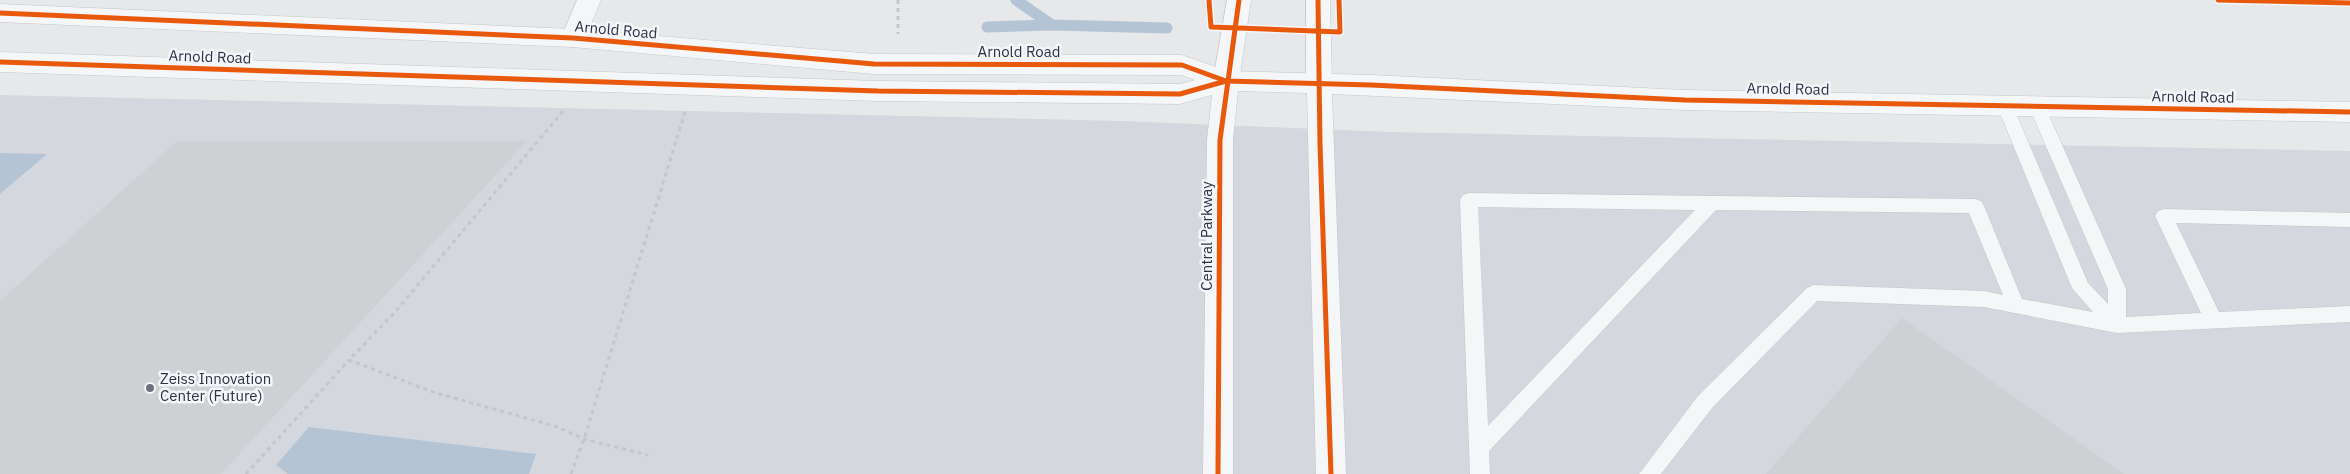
<svg xmlns="http://www.w3.org/2000/svg" width="2350" height="474" font-family="'IBM Plex Sans',sans-serif">
<style>
.built{fill:#d4d7dd}
.water{fill:#b4c4d5}
.lines{fill:none;stroke-linecap:round;stroke-linejoin:round}
.stream{stroke:#b4c4d5;stroke-width:11}
.building{fill:#ced0d3}
.service-casing{stroke:#c4c6c8;stroke-width:1}
.minor-casing{stroke:#c4c6c8;stroke-width:1}
.tertiary-casing{stroke:#c4c6c8;stroke-width:1}
.path{stroke:#c5c6ca;stroke-width:3;stroke-dasharray:4 4;stroke-linecap:butt}
.service{fill:#f5f6f7;fill-rule:evenodd}
.minor{fill:#f5f6f7;fill-rule:evenodd}
.tertiary{fill:#f5f6f7;fill-rule:evenodd}
.cycleway-casing{stroke:#f4f6f9;stroke-width:8}
.cycleway{stroke:#e8590c;stroke-width:5}
.poi-dot{fill:#6c737f;stroke:#f4f6f9;stroke-width:2}
.labels{text-anchor:middle;stroke-width:5;stroke-linejoin:round;paint-order:stroke}
.street-label{font-size:15px;fill:#2b3445;stroke:#f4f6f9}
.poi-label{font-size:15px;fill:#2b3445;stroke:#f4f6f9;text-anchor:start}
</style>
<rect width="100%" height="100%" fill="#e6e8ea"/>
<!-- built -->
<polygon class="built" points="0,95 1121,121 1390,132 2350,151 2350,474 0,474"/>
<!-- water -->
<g class="water">
<polygon points="0,153 47,154 0,194"/>
<polygon points="309,427 536,454 529,474 288,474 276,465"/>
</g>
<g class="lines">
<!-- stream -->
<g class="stream">
<polyline points="1016,0 1052,25 1167,28"/>
<polyline points="987,27 1052,25"/>
</g>
</g>
<!-- building -->
<g class="building">
<polygon points="177,141 527,141 221,474 0,474 0,301"/>
<polygon points="1902,318 2124,474 1766,474"/>
</g>
<g class="lines">
<defs>
<path id="service" d="M 2005,100 L 2011,101 L 2013,106 L 2088,283 L 2108,304 L 2108,289 L 2029,107 L 2031,102 L 2037,101 L 2043,102 L 2126,289 L 2126,317 L 2201,313 L 2155,216 L 2158,211 L 2164,209 L 2350,213 L 2350,227 L 2176,223 L 2219,312 L 2350,306 L 2350,322 L 2117,333 L 1984,307 L 1817,301 L 1712,408 L 1661,474 L 1639,474 L 1698,396 L 1807,288 L 1813,285 L 1984,291 L 2003,295 L 1969,213 L 1716,210 L 1489,451 L 1490,474 L 1470,474 L 1460,200 L 1463,195 L 1469,193 L 1975,199 L 1981,201 L 1984,206 L 2022,299 L 2093,312 L 2072,288 L 1997,106 L 1999,101 ZM 1478,207 L 1695,210 L 1488,426 Z"/>
<g id="minor">
<polygon points="577,0 601,0 582,45 573,47 564,45 561,38"/>
<polygon points="1227,0 1251,0 1239,81 1235,88 1226,91 1217,88 1213,81"/>
<polygon points="1306,0 1330,0 1332,84 1328,91 1319,94 1310,91 1306,84"/>
</g>
<polygon id="tertiary" points="0,4 573,29 874,54 1182,55 1227,71 1371,75 1685,90 2350,102 2350,122 1685,110 1332,94 1346,474 1316,474 1307,93 1238,91 1233,140 1233,474 1203,474 1207,140 1212,95 1180,104 878,101 0,72 0,52 878,81 1180,84 1195,80 1181,75 874,74 573,47 0,22"/>
</defs>
<!-- service casing -->
<use href="#service" class="service-casing"/>
<!-- minor casing -->
<use href="#minor" class="minor-casing"/>
<!-- tertiary casing -->
<use href="#tertiary" class="tertiary-casing"/>
<!-- path -->
<g class="path">
<polyline points="898,0 898,34"/>
<polyline points="563,111 396,311 349,360 436,393 555,426 584,439 648,455"/>
<polyline points="246,474 349,360"/>
<polyline points="571,474 584,439 685,112"/>
</g>
<!-- service -->
<use href="#service" class="service"/>
<!-- minor -->
<use href="#minor" class="minor"/>
<!-- tertiary -->
<use href="#tertiary" class="tertiary"/>
<defs>
<g id="cycleway">
<polyline points="1209,0 1211,27 1340,32 1339,0"/>
<polyline points="1318,0 1320,144 1331,474"/>
<polyline points="2218,0 2350,3"/>
<polyline points="0,13 573,38 874,64 1182,65 1226,81 1371,85 1685,100 2350,112"/>
<polyline points="0,62 878,91 1180,94 1226,81"/>
<polyline points="1218,474 1220,140 1239,0"/>
</g>
</defs>
<!-- cycleway casing -->
<use href="#cycleway" class="cycleway-casing"/>
<!-- cycleway -->
<use href="#cycleway" class="cycleway"/>
</g>
<!-- markers -->
<circle class="poi-dot" cx="150" cy="388" r="5"/>
<g class="labels">
<!-- street labels -->
<g class="street-label">
<text transform="translate(616 30) rotate(5)" y="5">Arnold Road</text>
<text x="1019" y="57">Arnold Road</text>
<text transform="translate(210 57) rotate(2)" y="5">Arnold Road</text>
<text transform="translate(1788 89) rotate(1)" y="5">Arnold Road</text>
<text transform="translate(2193 97) rotate(1)" y="5">Arnold Road</text>
<text transform="translate(1207 236) rotate(-90)" y="5">Central Parkway</text>
</g>
<!-- poi labels -->
<g class="poi-label">
<text x="160" y="384">Zeiss Innovation<tspan x="160" dy="17">Center (Future)</tspan></text>
</g>
</g>
</svg>
